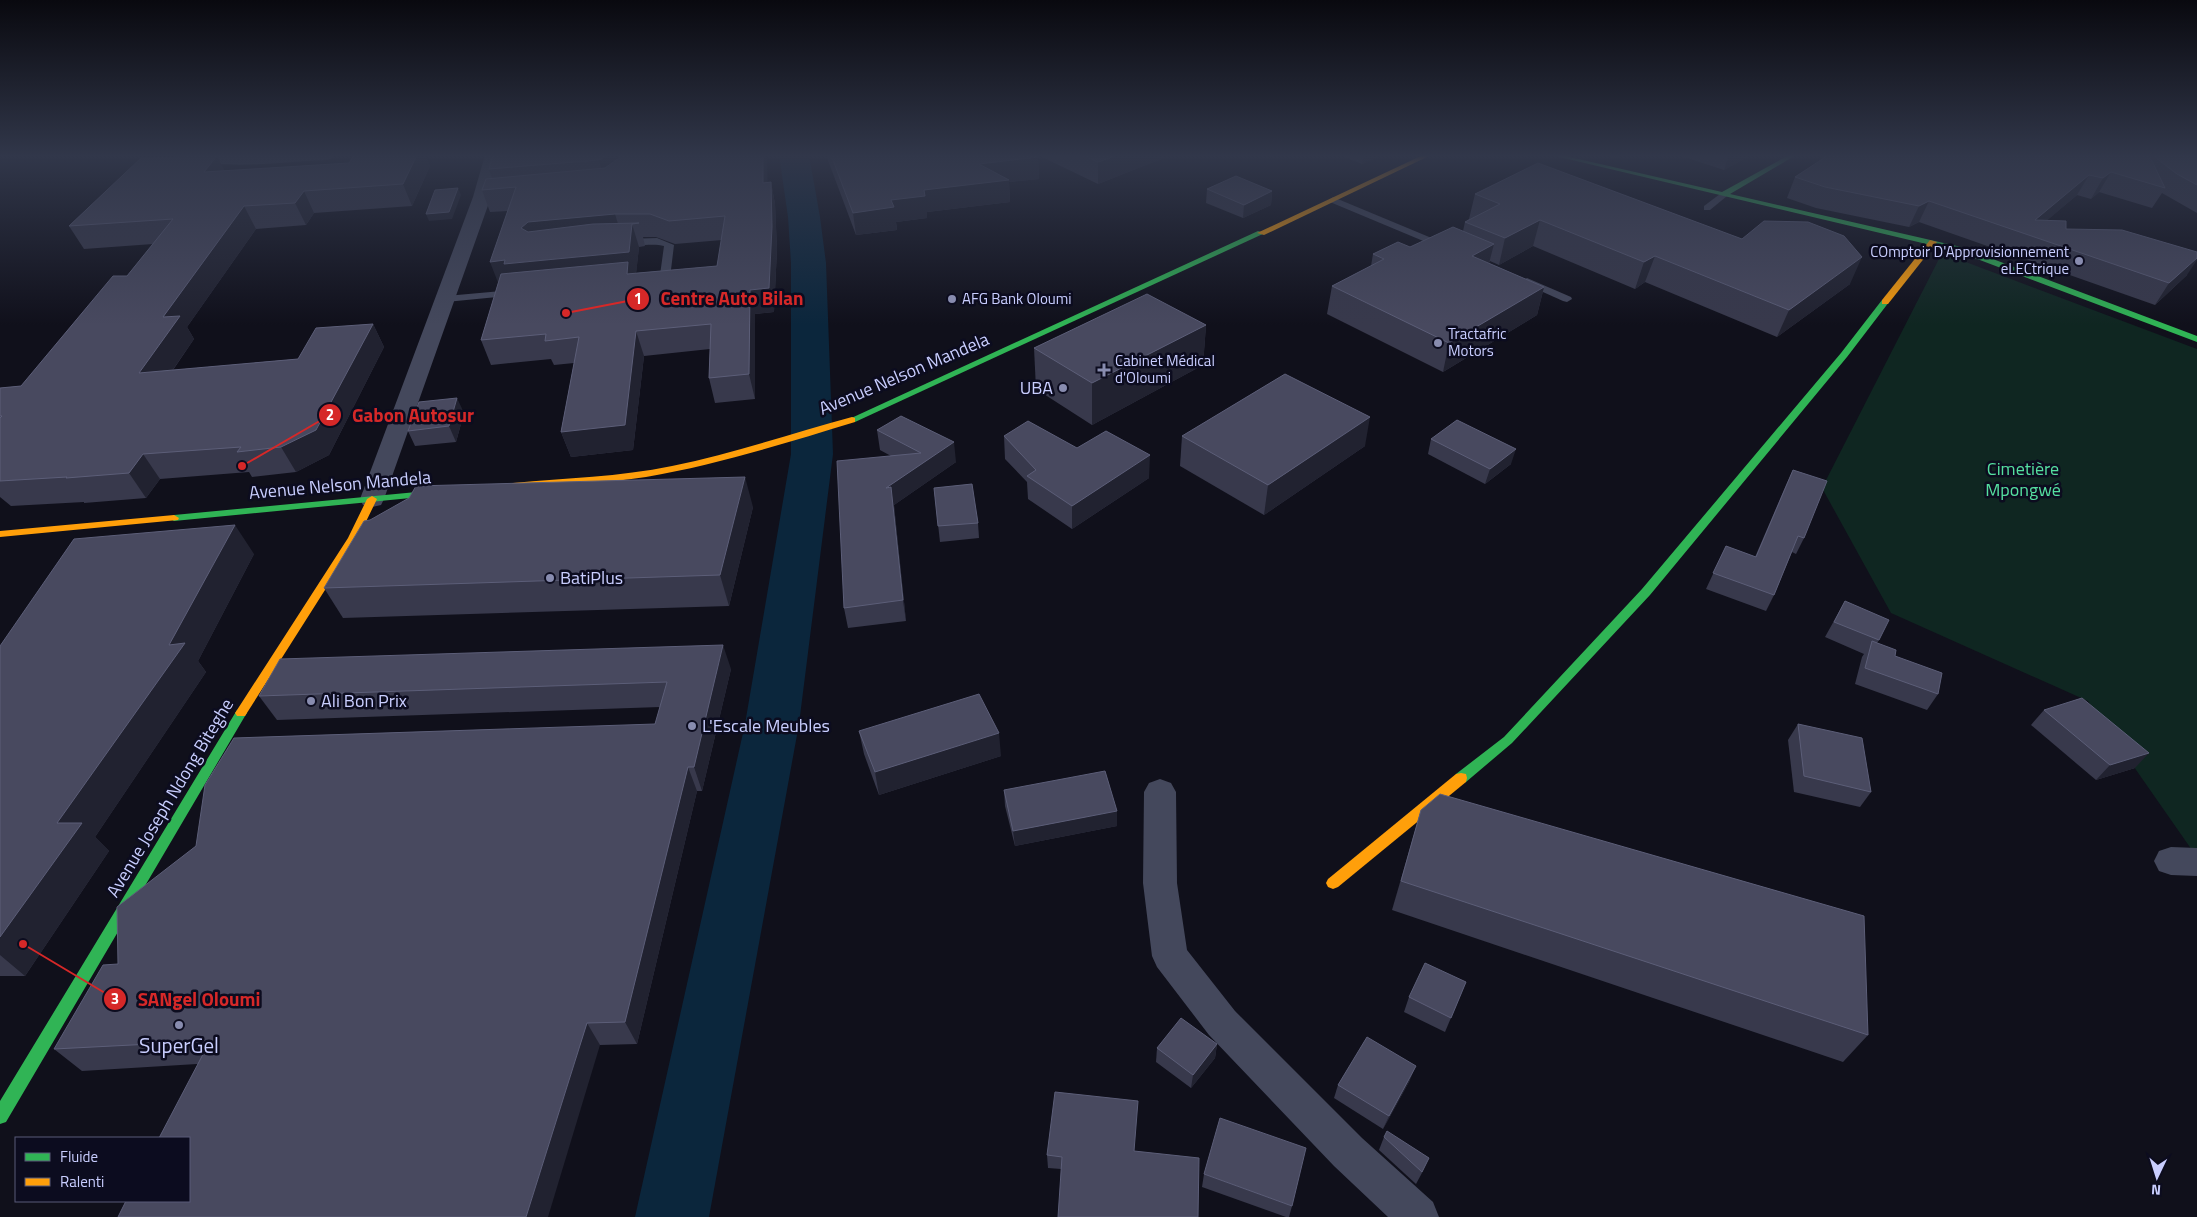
<svg xmlns="http://www.w3.org/2000/svg" width="2197" height="1217" font-family="'Titillium Web',sans-serif">
<style>
.green{fill:#0f2621}
.lines{fill:none;stroke-linecap:round;stroke-linejoin:round}
.river{fill:#0b263c;fill-rule:evenodd}
.lane{fill:#44485c;fill-rule:evenodd}
.street{fill:#44485c;fill-rule:evenodd}
.fast{fill:#30b455;fill-rule:evenodd}
.slow{fill:#ff9f0a;fill-rule:evenodd}
.wall{fill:#38394c;fill-rule:evenodd}
.shaded-wall{fill:#212230}
.building{fill:#48495f;stroke:#5c5e78}
.poi-dot{fill:#888caf;stroke:#0c0c1f;stroke-width:2}
.labels{text-anchor:middle;stroke-width:5;stroke-linejoin:round;paint-order:stroke}
.far-poi-label{font-size:15px;fill:#c9ceff;stroke:#0c0c1f;text-anchor:start}
.street-label{font-size:18px;fill:#c9ceff;stroke:#0c0c1f}
.poi-label{font-size:18px;fill:#c9ceff;stroke:#0c0c1f;text-anchor:start}
.park-label{font-size:18px;fill:#55e0a0;stroke:#0c0c1f}
.near-poi-label{font-size:21px;fill:#c9ceff;stroke:#0c0c1f}
.leader{fill:none;stroke:#d62828;stroke-width:2}
.callout-dot{fill:#d62828;stroke:#0c0c1f;stroke-width:2}
.mark-label{font-size:15px;text-anchor:middle;font-weight:bold;fill:#fff}
.callout-label{font-size:19px;text-anchor:middle;font-weight:bold;fill:#d62828;stroke:#0c0c1f;stroke-width:5;stroke-linejoin:round;paint-order:stroke}
</style>
<rect width="100%" height="100%" fill="#10101b"/>
<!-- green -->
<polygon class="green" points="1942,253 2197,349 2197,854 2194,853 2088,701 1891,613 1822,488"/>
<g class="lines">
<!-- river -->
<polygon class="river" points="779,155 809,155 820,217 826,263 833,454 799,724 709,1217 635,1217 745,724 791,454 791,263 788,217"/>
<!-- lane -->
<g class="lane">
<polygon points="1724,191 1728,194 1727,196 1710,210 1704,210 1704,206"/>
<polygon points="1333,197 1446,244 1448,246 1443,249 1440,248 1330,202 1329,200"/>
<path d="M 657,238 L 674,245 L 670,278 C 665,283 653,284 648,279 L 650,277 L 660,275 L 664,246 C 651,242 631,249 621,242 L 626,239 Z"/>
<polygon points="1527,278 1571,297 1572,299 1567,302 1563,301 1523,283 1522,281"/>
<polygon points="513,290 517,291 517,295 446,302 441,299 446,296"/>
</g>
<!-- street -->
<g class="street">
<path d="M 185,155 L 333,155 L 331,159 L 325,160 C 279,162 232,170 187,159 Z"/>
<polygon points="485,155 501,155 491,197 384,499 381,505 372,507 363,505 360,499 473,197"/>
<polygon points="1160,779 1171,783 1176,792 1177,883 1187,950 1235,1011 1362,1138 1433,1202 1439,1217 1388,1217 1334,1166 1209,1035 1157,967 1152,956 1143,883 1144,792 1149,783"/>
<polygon points="2171,847 2197,848 2197,876 2171,875 2159,871 2154,861 2159,851"/>
</g>
<!-- fast -->
<g class="fast">
<polygon points="1551,155 1561,155 1722,192 1789,155 1796,155 1730,194 1961,247 2197,336 2197,342 1956,251"/>
<polygon points="1258,231 1265,233 855,422 849,422 847,420"/>
<polygon points="1882,300 1885,300 1889,302 1847,357 1650,595 1512,743 1466,782 1461,783 1456,782 1455,778 1456,774 1504,737 1642,589 1841,353"/>
<polygon points="448,489 453,492 452,494 174,521 169,518 174,515"/>
<polygon points="241,708 245,710 247,713 245,716 6,1122 0,1124 0,1101 237,710"/>
</g>
<!-- slow -->
<g class="slow">
<polygon points="1423,155 1431,155 1264,235 1257,233"/>
<polygon points="1930,240 1937,242 1888,304 1882,304 1882,300"/>
<path d="M 852,417 L 855,418 L 855,422 C 786,443 717,465 646,477 C 602,484 557,485 513,489 L 508,486 L 513,483 C 566,478 619,477 672,466 C 733,454 792,433 852,417 Z"/>
<polygon points="372,496 377,499 358,538 245,716 237,716 235,713 237,710 348,538 367,499"/>
<polygon points="174,515 179,518 178,520 0,537 0,531"/>
<polygon points="1461,773 1466,774 1467,778 1466,782 1338,887 1333,889 1328,887 1326,883 1328,879 1456,774"/>
</g>
</g>
<!-- wall -->
<g class="wall">
<polygon points="354,155 425,155 430,166 412,206 314,213 306,225 256,229 187,327 194,339 173,370 298,359 373,324 384,347 329,455 296,472 252,477 249,472 160,479 146,498 84,503 84,502 11,506 0,497 0,388 21,386 127,276 153,244 84,249 69,226 225,171 349,163"/>
<path d="M 493,155 L 617,160 L 619,158 L 619,155 L 767,155 L 767,182 L 771,182 L 775,204 L 777,249 L 774,312 L 755,314 L 755,399 L 715,403 L 709,378 L 710,349 L 644,356 L 633,450 L 571,457 L 561,432 L 574,363 L 554,365 L 551,359 L 491,365 L 481,340 L 498,283 L 508,211 L 490,212 L 482,190 L 492,178 L 489,169 ZM 643,237 L 656,237 L 675,244 L 722,240 L 717,266 L 636,273 L 639,247 L 645,246 Z"/>
<polygon points="826,155 1037,155 1038,157 1039,179 1009,182 1010,202 927,212 927,218 896,222 897,230 856,235"/>
<polygon points="1038,155 1171,155 1098,184"/>
<polygon points="1340,155 1383,155 1362,164"/>
<polygon points="1600,155 1625,155 1618,158"/>
<polygon points="1678,155 1751,155 1724,170"/>
<polygon points="1822,155 2197,155 2197,213 2162,193 2152,208 2099,192 2091,199 2077,195 2047,220 2066,229 2187,275 2155,305 1919,222 1909,227 1816,208 1787,198 1795,177 1819,161"/>
<polygon points="1207,189 1272,191 1271,205 1243,218 1206,203"/>
<polygon points="1475,194 1850,284 1777,337 1645,282 1635,289 1533,246 1499,265 1490,261 1489,263 1544,287 1537,315 1443,372 1327,314 1332,286 1371,266 1373,254 1410,247 1463,231 1465,222 1469,219"/>
<polygon points="1206,325 1203,365 1092,425 1036,389 1034,348"/>
<polygon points="464,413 456,442 415,446 408,431"/>
<polygon points="877,430 956,462 894,505 906,621 848,628 844,608 891,456 880,450"/>
<polygon points="1004,436 1077,448 1149,478 1072,529 1028,499 1027,482 1005,459"/>
<polygon points="1182,436 1365,446 1264,515 1180,466"/>
<polygon points="1431,439 1511,464 1485,484 1428,454"/>
<polygon points="1793,470 1804,538 1796,554 1792,552 1774,595 1766,611 1706,589 1726,546 1755,557 1786,485"/>
<polygon points="934,488 978,523 979,538 940,542"/>
<polygon points="753,507 729,606 343,618 324,588"/>
<polygon points="254,554 198,661 206,672 95,837 109,851 25,976 0,976 0,646"/>
<polygon points="1845,601 1879,640 1877,643 1895,656 1938,694 1927,710 1855,684 1862,657 1864,654 1825,637"/>
<polygon points="731,669 702,791 697,791 637,1044 600,1045 197,1064 82,1071 54,1049 118,964 655,724 660,707 277,720 259,696"/>
<polygon points="2044,710 2135,768 2096,780 2031,725"/>
<polygon points="1798,724 1871,792 1860,807 1794,792 1788,740"/>
<polygon points="859,731 1001,756 879,795 864,754"/>
<polygon points="1004,790 1117,826 1015,846 1005,806"/>
<polygon points="1421,810 1868,1035 1843,1062 1392,910"/>
<polygon points="1466,982 1445,1032 1404,1012 1409,997"/>
<polygon points="1217,1044 1215,1058 1191,1088 1156,1062 1157,1048"/>
<polygon points="1410,1080 1383,1129 1334,1098 1338,1085"/>
<polygon points="1137,1114 1061,1169 1048,1168 1047,1155"/>
<polygon points="1384,1137 1423,1171 1416,1184 1379,1150"/>
<polygon points="1204,1174 1292,1206 1289,1217 1286,1217 1202,1187"/>
</g>
<!-- shaded-wall -->
<g class="shaded-wall">
<polygon points="417,155 425,155 430,166 412,206 403,184"/>
<polygon points="607,155 618,155 613,178 605,182 599,160"/>
<polygon points="763,155 767,155 768,205 763,183"/>
<polygon points="1118,155 1171,155 1098,184 1098,162"/>
<polygon points="1364,155 1383,155 1362,164"/>
<polygon points="1619,155 1625,155 1618,158"/>
<polygon points="1729,155 1751,155 1724,170"/>
<polygon points="217,156 228,177 204,172"/>
<polygon points="1038,157 1039,179 1009,182 1010,202 927,212 927,218 896,222 897,230 856,235 853,213 891,200 924,190 979,164"/>
<polygon points="2111,172 2099,192 2091,199 2103,178"/>
<polygon points="2089,175 2077,195 2030,235 2035,220"/>
<polygon points="771,182 775,204 777,249 774,312 755,314 755,399 749,374 750,290"/>
<polygon points="458,188 461,195 452,219 429,221 426,214"/>
<polygon points="304,191 314,213 306,225 295,203"/>
<polygon points="1272,191 1271,205 1243,218 1244,205"/>
<polygon points="1929,201 1919,222 1909,227 1919,206"/>
<polygon points="244,206 256,229 187,327 194,339 154,397 139,373 163,317"/>
<polygon points="615,214 622,237 529,251 521,228 528,222"/>
<polygon points="1540,220 1533,246 1499,265 1505,238"/>
<polygon points="632,224 639,247 636,275 499,285 490,262"/>
<polygon points="1494,244 1487,271 1472,256"/>
<polygon points="1655,256 1645,282 1635,289 1644,262"/>
<polygon points="1862,257 1850,284 1777,337 1789,310"/>
<polygon points="2197,258 2197,260 2187,275 2155,305 2169,283"/>
<polygon points="1544,287 1537,315 1443,372 1449,343"/>
<polygon points="373,324 384,347 329,455 296,472 281,447"/>
<polygon points="1206,325 1203,365 1092,425 1092,383"/>
<polygon points="636,331 644,356 633,450 571,457 561,432"/>
<polygon points="457,398 464,413 456,442 449,426"/>
<polygon points="1370,417 1365,446 1264,515 1268,485"/>
<polygon points="954,442 956,462 894,505 906,621 886,488"/>
<polygon points="1516,449 1511,464 1485,484 1490,469"/>
<polygon points="143,454 160,479 146,498 129,473"/>
<polygon points="1150,455 1149,478 1072,529 1072,506"/>
<polygon points="745,477 753,507 729,606 720,575"/>
<polygon points="235,525 254,554 198,661 206,672 95,837 109,851 25,976 0,955 0,937 57,823 169,645"/>
<polygon points="723,645 731,669 702,791 694,767"/>
<polygon points="999,733 1001,756 879,795 875,772"/>
<polygon points="2149,753 2135,768 2096,780 2110,765"/>
<polygon points="688,767 697,791 637,1044 625,1022"/>
<polygon points="1117,811 1117,826 1015,846 1013,831"/>
<polygon points="587,1023 600,1045 548,1217 526,1217"/>
<polygon points="1217,1044 1215,1058 1191,1088 1193,1075"/>
<polygon points="1416,1066 1410,1080 1383,1129 1389,1116"/>
</g>
<!-- building -->
<g class="building">
<polygon points="354,155 417,155 403,184 304,191 295,203 244,206 163,317 180,316 139,373 298,359 316,328 373,324 316,430 281,447 237,452 241,447 143,454 129,473 66,478 67,477 0,481 0,418 2,416 0,416 0,388 21,386 113,276 127,276 173,219 69,226 141,158 217,156 204,172 349,163"/>
<polygon points="493,155 607,155 607,156 599,160 489,169"/>
<polygon points="619,155 763,155 763,183 771,182 772,227 769,288 750,290 749,374 709,378 711,324 636,331 625,425 561,432 579,337 545,341 546,334 481,340 501,274 628,262 627,274 717,266 725,216 669,221 650,214 615,214 528,222 521,228 528,232 593,224 639,223 632,224 629,252 504,264 505,260 490,262 516,187 482,190 486,179 605,168 619,158"/>
<polygon points="831,155 960,155 963,156 963,155 1037,155 1038,157 979,164 1009,180 924,190 925,196 891,200 894,207 853,213"/>
<polygon points="1082,155 1118,155 1098,162"/>
<polygon points="1823,155 2149,155 2165,188 2111,172 2103,178 2089,175 2035,220 2066,221 2066,229 2122,230 2197,252 2197,258 2169,283 1929,201 1919,206 1825,187 1795,177 1827,156"/>
<polygon points="2152,155 2197,155 2197,185 2177,174"/>
<polygon points="1538,163 1742,239 1764,221 1808,222 1844,236 1862,257 1789,310 1655,256 1644,262 1540,220 1505,238 1465,222 1500,204 1475,194"/>
<polygon points="1236,176 1272,191 1244,205 1207,189"/>
<polygon points="458,188 449,212 426,214 435,190"/>
<polygon points="1453,227 1494,244 1472,256 1544,287 1449,343 1332,286 1384,259 1373,254 1398,242 1410,247"/>
<polygon points="1147,294 1206,325 1092,383 1034,348"/>
<polygon points="1285,374 1370,417 1268,485 1182,436"/>
<polygon points="457,398 449,426 408,431 419,402"/>
<polygon points="901,416 954,442 886,488 891,487 903,600 844,608 837,461 921,453 877,430"/>
<polygon points="1457,420 1516,449 1490,469 1431,439"/>
<polygon points="1028,421 1077,448 1106,431 1150,455 1072,506 1027,476 1036,470 1004,436"/>
<polygon points="1793,470 1827,481 1804,538 1798,536 1774,595 1713,573 1726,546 1756,557"/>
<polygon points="745,477 720,575 324,588 364,521 370,520 409,498 416,486"/>
<polygon points="972,484 978,523 938,526 934,488"/>
<polygon points="235,525 169,645 185,643 57,823 82,823 0,937 0,646 74,539"/>
<polygon points="1845,601 1889,620 1879,640 1834,622"/>
<polygon points="1872,641 1896,650 1895,656 1942,673 1938,694 1865,668"/>
<polygon points="723,645 694,767 688,767 625,1022 587,1023 526,1217 118,1217 126,1201 189,1201 189,1138 159,1138 210,1041 54,1049 103,965 118,964 117,907 196,846 205,785 234,738 655,724 667,682 259,696 280,659"/>
<polygon points="979,694 999,733 875,772 859,731"/>
<polygon points="2082,698 2149,753 2110,765 2044,710"/>
<polygon points="1798,724 1862,738 1871,792 1804,776"/>
<polygon points="1105,771 1117,811 1013,831 1004,790"/>
<polygon points="1440,794 1864,916 1868,1035 1401,881 1421,810"/>
<polygon points="1425,963 1466,982 1451,1018 1409,997"/>
<polygon points="1181,1018 1217,1044 1193,1075 1157,1048"/>
<polygon points="1367,1037 1416,1066 1389,1116 1338,1085"/>
<polygon points="1055,1092 1138,1101 1134,1151 1199,1158 1198,1217 1058,1217 1062,1157 1047,1155"/>
<polygon points="1220,1118 1306,1148 1292,1206 1204,1174"/>
<polygon points="1387,1131 1429,1158 1422,1172 1384,1137"/>
</g>
<!-- sky -->
<linearGradient id="sky" x2="0" y2="1"><stop stop-color="#09090f"/><stop offset="0.48" stop-color="#31374a"/><stop offset="1" stop-color="#31374a" stop-opacity="0"/></linearGradient>
<rect width="2197" height="325" fill="url(#sky)"/>
<!-- markers -->
<g class="poi-dot">
<circle cx="2079" cy="261" r="5"/>
<circle cx="952" cy="299" r="5"/>
<circle cx="1438" cy="343" r="5"/>
<path d="M1101.5 362.5h5v5h5v5h-5v5h-5v-5h-5v-5h5z"/>
<circle cx="1063" cy="388" r="5"/>
<circle cx="550" cy="578" r="5"/>
<circle cx="311" cy="701" r="5"/>
<circle cx="692" cy="726" r="5"/>
<circle cx="179" cy="1025" r="5"/>
</g>
<g class="labels">
<!-- far-poi labels -->
<g class="far-poi-label">
<text x="2069" y="257" text-anchor="end">COmptoir D'Approvisionnement<tspan x="2069" dy="17">eLECtrique</tspan></text>
<text x="962" y="304">AFG Bank Oloumi</text>
<text x="1448" y="339">Tractafric<tspan x="1448" dy="17">Motors</tspan></text>
<text x="1115" y="366">Cabinet Médical<tspan x="1115" dy="17">d'Oloumi</tspan></text>
</g>
<!-- street labels -->
<g class="street-label">
<text transform="translate(904 374) rotate(-23)" y="6">Avenue Nelson Mandela</text>
<text transform="translate(340 485) rotate(-5)" y="6">Avenue Nelson Mandela</text>
<text transform="translate(170 798) rotate(-59)" y="6">Avenue Joseph Ndong Biteghe</text>
</g>
<!-- poi labels -->
<g class="poi-label">
<text x="1053" y="394" text-anchor="end">UBA</text>
<text x="560" y="584">BatiPlus</text>
<text x="321" y="707">Ali Bon Prix</text>
<text x="702" y="732">L'Escale Meubles</text>
</g>
<!-- park labels -->
<g class="park-label">
<text x="2023" y="475">Cimetière<tspan x="2023" dy="21">Mpongwé</tspan></text>
</g>
<!-- near-poi labels -->
<g class="near-poi-label">
<text x="179" y="1053">SuperGel</text>
</g>
</g>
<!-- callouts -->
<path class="leader" d="M566 313L638 299M242 466L330 415M23 944L115 999"/>
<g class="callout-dot">
<circle cx="566" cy="313" r="5"/>
<circle cx="242" cy="466" r="5"/>
<circle cx="23" cy="944" r="5"/>
<circle cx="638" cy="299" r="12"/>
<circle cx="330" cy="415" r="12"/>
<circle cx="115" cy="999" r="12"/>
</g>
<g class="mark-label">
<text x="638" y="304">1</text>
<text x="330" y="420">2</text>
<text x="115" y="1004">3</text>
</g>
<g class="callout-label">
<text x="732" y="305">Centre Auto Bilan</text>
<text x="413" y="422">Gabon Autosur</text>
<text x="199" y="1006">SANgel Oloumi</text>
</g>
<!-- legend -->
<rect x="15" y="1137" width="175" height="65" fill="#0c0c1f" stroke="#585a79"/>
<rect x="25" y="1153" width="25" height="8" fill="#30b455" stroke="#585a79"/>
<text x="60" y="1162" font-size="15" fill="#c9ceff">Fluide</text>
<rect x="25" y="1178" width="25" height="8" fill="#ff9f0a" stroke="#585a79"/>
<text x="60" y="1187" font-size="15" fill="#c9ceff">Ralenti</text>
<!-- north arrow -->
<g transform="translate(2157 1177) rotate(184)" stroke="#0c0c1f" stroke-width="4" paint-order="stroke">
<path d="M0-4L9 19L0 12L-9 19Z" fill="#c9ceff"/>
<text y="-8" font-size="14" font-weight="bold" text-anchor="middle" fill="#c9ceff">N</text>
</g>
</svg>
